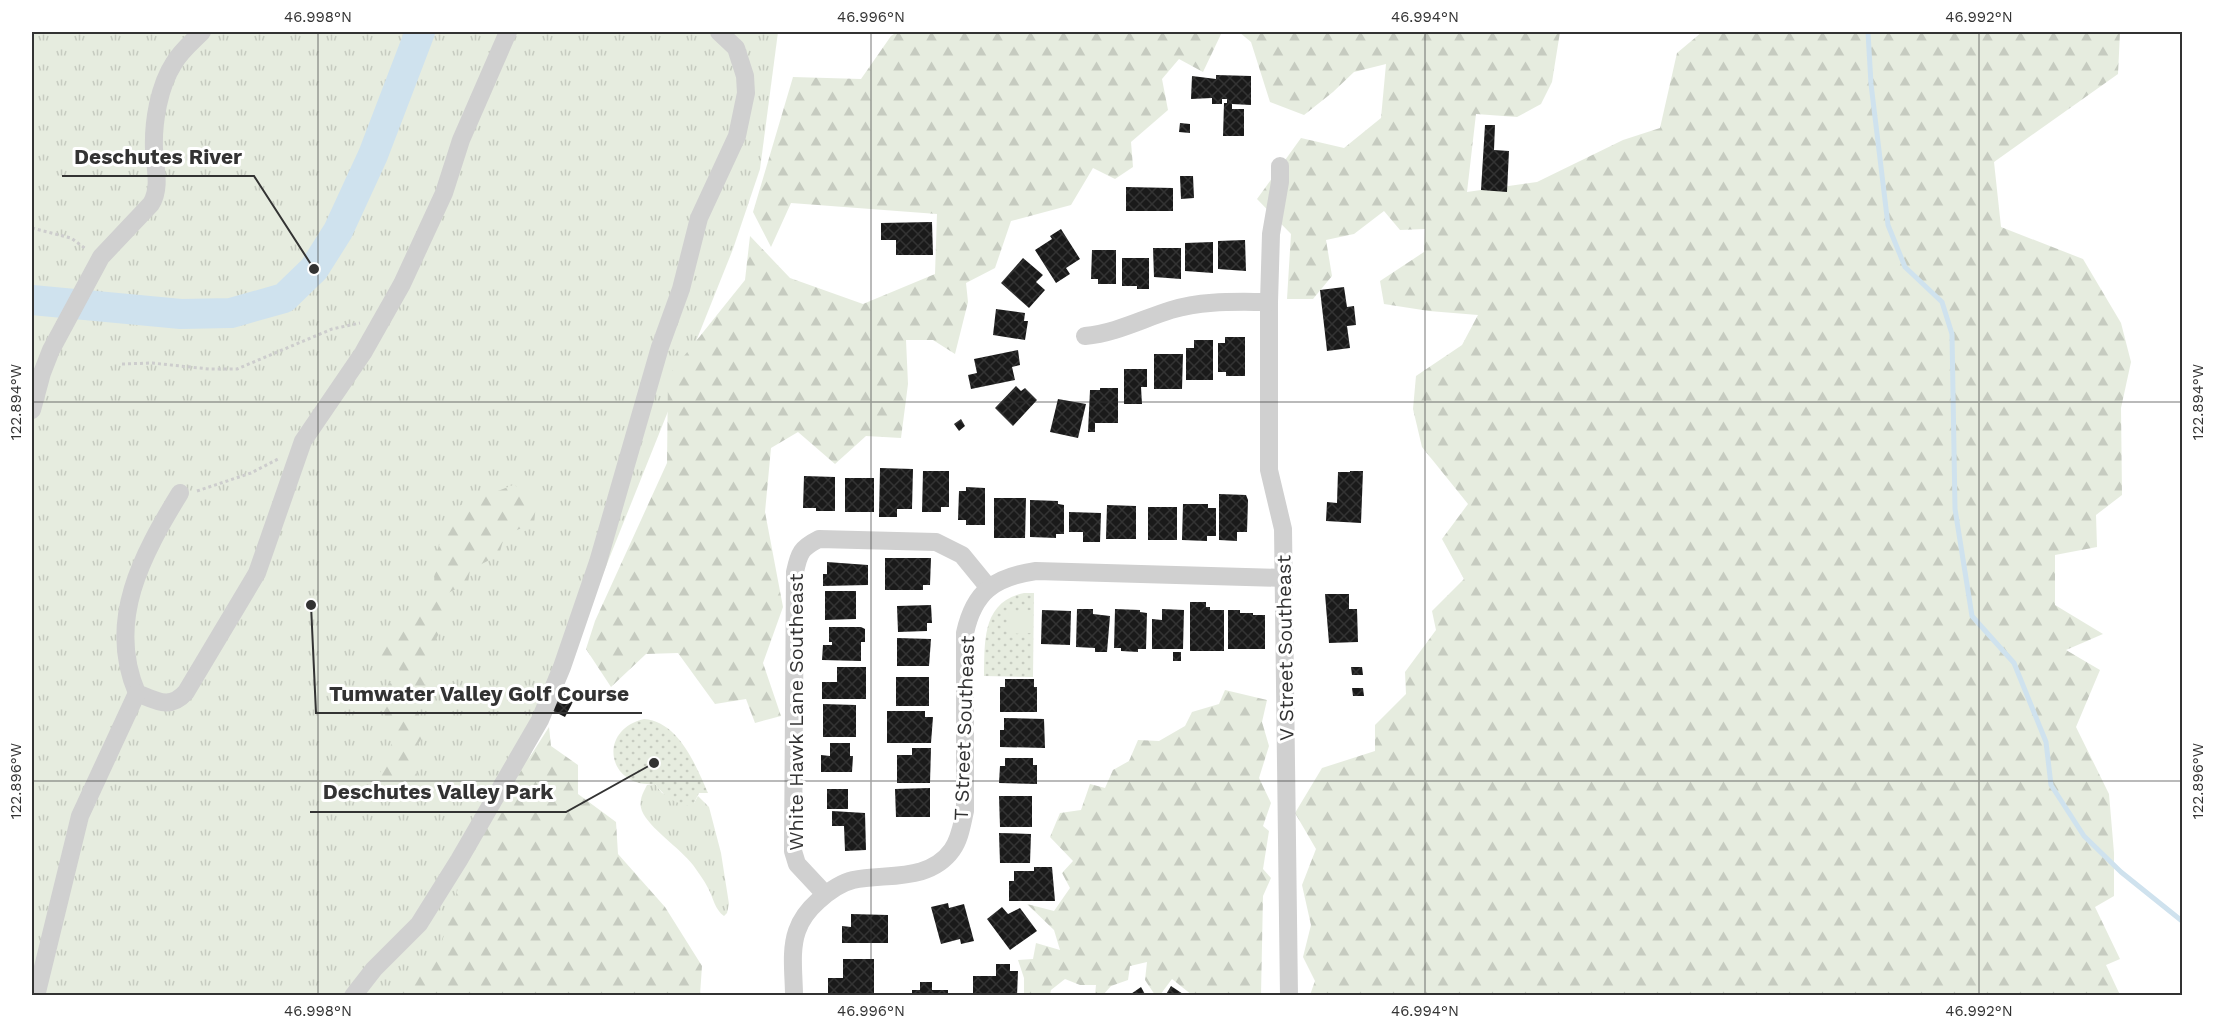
<svg xmlns="http://www.w3.org/2000/svg" width="2214" height="1027" font-family="'Work Sans',sans-serif">
<style>
.grass{fill:url(#grass-tufts)}
.forest{fill:url(#forest-firs)}
.park{fill:url(#park-dots)}
.pitch{fill:#e6ecdf}
.lines{fill:none;stroke-linecap:round;stroke-linejoin:round}
.stream{stroke:#cfe2ee;stroke-width:5}
.river{stroke:#cfe2ee;stroke-width:30}
.building{fill:url(#building-cross-hatch)}
.path{stroke:#cdcdcd;stroke-width:3;stroke-dasharray:3 3;stroke-linecap:butt}
.minor{stroke:#d0d0d0;stroke-width:18}
.ticks{fill:none;stroke:#333;stroke-width:1.5;stroke-opacity:0.45}
.labels{text-anchor:middle;stroke-width:6;stroke-linejoin:round;paint-order:stroke}
.street-label{font-size:20px;fill:#333;stroke:#fff}
.leader{fill:none;stroke:#333;stroke-width:2}
.callout-dot{fill:#333;stroke:#fff;stroke-width:2}
.callout-label{font-size:21px;text-anchor:middle;font-weight:bold;fill:#333;stroke:#fff;stroke-width:6;stroke-linejoin:round;paint-order:stroke}
.neatline{fill:none;stroke:#333;stroke-width:2}
.ticks-label{font-size:15px;text-anchor:middle;fill:#333}
</style>
<defs>
<pattern id="grass-tufts" width="24" height="20" patternUnits="userSpaceOnUse" patternTransform="scale(1.5)"><rect width="24" height="20" fill="#e6ecdf"/><path d="M3 7l-1-3M5 7V3M7 7l1-3M15 17l-1-3M17 17v-4M19 17l1-3" fill="none" stroke="#c6cbc0"/></pattern>
<pattern id="forest-firs" width="22" height="20" patternUnits="userSpaceOnUse" patternTransform="scale(1.5)"><rect width="22" height="20" fill="#e6ecdf"/><path d="M5 1l3.5 6h-7zM16 11l3.5 6h-7z" fill="#c6cbc0"/></pattern>
<pattern id="park-dots" width="8" height="8" patternUnits="userSpaceOnUse" patternTransform="scale(1.5)"><rect width="8" height="8" fill="#e6ecdf"/><path d="M2 2h.1M6 6h.1" fill="none" stroke="#c6cbc0" stroke-width="1.8" stroke-linecap="round"/></pattern>
<pattern id="building-cross-hatch" width="8" height="8" patternUnits="userSpaceOnUse" patternTransform="scale(1.5)"><rect width="8" height="8" fill="#1a1a1a"/><path d="M0 0l8 8M0 8l8-8" fill="none" stroke="#333"/></pattern>
</defs>
<rect width="100%" height="100%" fill="#fff"/>
<!-- grass -->
<g class="grass">
<polygon points="32,32 778,32 760,169 733,249 448,961 403,995 32,995"/>
<path d="M 655,784 L 662,793 L 694,803 L 698,796 L 709,807 L 721,853 L 729,904 L 727,913 L 724,916 C 715,910 713,897 708,888 C 704,880 698,872 693,865 C 680,848 649,828 642,811 C 638,801 643,793 647,785 Z"/>
</g>
<!-- forest -->
<g class="forest">
<polygon points="897,32 1222,32 1203,72 1179,59 1162,79 1168,110 1131,142 1133,167 1115,179 1093,168 1071,205 1011,221 995,268 966,283 968,302 955,354 933,340 906,340 908,384 901,438 866,436 835,464 798,432 771,448 765,512 783,607 763,663 781,716 755,723 746,699 715,704 678,653 646,654 611,687 586,649 595,621 667,463 668,376 745,280 750,236 790,278 863,304 935,274 937,214 791,203 771,247 753,212 793,77 861,79 891,36"/>
<polygon points="1239,32 1560,32 1552,82 1541,104 1517,117 1476,114 1467,192 1537,182 1623,140 1660,128 1677,53 1702,32 2120,32 2118,74 1994,162 2001,227 2083,259 2121,323 2131,362 2121,408 2122,495 2096,515 2097,547 2055,555 2055,605 2103,634 2066,650 2100,670 2076,727 2109,794 2114,853 2114,896 2095,907 2120,959 2106,965 2120,995 1310,995 1315,981 1303,957 1311,925 1302,885 1316,849 1295,813 1322,768 1375,751 1375,725 1406,694 1405,672 1436,630 1432,611 1464,579 1442,539 1468,504 1422,447 1413,409 1416,376 1462,345 1478,315 1429,311 1384,304 1380,281 1424,252 1425,229 1400,230 1384,211 1354,234 1326,240 1332,276 1313,299 1287,299 1291,234 1257,199 1301,138 1344,148 1381,118 1386,64 1354,72 1333,92 1304,115 1270,102 1251,42"/>
<polygon points="513,485 537,494 534,524 505,534 499,555 470,570 468,583 446,594 446,620 436,639 431,675 415,704 425,733 413,752 419,787 396,800 375,786 395,735 376,696 403,672 376,652 434,588 435,556 454,508"/>
<polygon points="1225,690 1267,700 1262,722 1269,746 1259,778 1271,803 1263,826 1269,831 1263,869 1271,878 1263,896 1261,995 1192,995 1172,979 1160,995 1155,995 1145,980 1147,962 1130,966 1128,980 1111,986 1103,995 1095,995 1096,985 1080,985 1065,979 1051,990 1050,995 1024,994 1024,978 1018,960 1033,959 1036,943 1060,950 1054,930 1027,904 1054,911 1070,888 1062,873 1073,861 1050,837 1060,813 1081,810 1090,784 1105,788 1113,770 1129,761 1138,740 1159,741 1185,726 1192,712 1219,704"/>
<polygon points="549,727 551,746 578,765 578,794 616,822 618,854 665,907 702,966 700,995 379,996 438,955 459,885 487,824"/>
</g>
<!-- park -->
<g class="park">
<path d="M 1024,593 L 1034,593 L 1033,677 L 984,676 C 985,643 981,602 1024,593 Z"/>
<path d="M 644,719 C 679,722 695,764 708,793 L 699,793 L 694,803 L 689,806 C 674,803 664,796 655,784 C 607,788 597,730 644,719 Z"/>
</g>
<!-- pitch -->
<polygon class="pitch" points="1031,610 1032,633 1009,634 1008,612"/>
<g class="lines">
<!-- stream -->
<polyline class="stream" points="1868,32 1871,84 1888,225 1905,267 1942,302 1952,334 1955,509 1972,616 2014,663 2046,742 2051,785 2084,836 2121,872 2182,921"/>
<!-- river -->
<polyline class="river" points="32,300 181,314 231,313 284,298 314,269 338,231 373,155 420,32"/>
</g>
<!-- building -->
<g class="building">
<polygon points="1216,75 1251,76 1251,105 1232,104 1232,109 1244,109 1244,136 1223,136 1224,103 1227,103 1227,99 1222,99 1222,104 1212,104 1212,98 1191,99 1192,76 1216,79"/>
<polygon points="1180,123 1190,124 1190,133 1179,132"/>
<polygon points="1485,125 1495,125 1494,150 1509,151 1507,192 1481,190"/>
<polygon points="1180,176 1193,176 1194,198 1181,199"/>
<polygon points="1126,187 1173,188 1173,211 1126,211"/>
<polygon points="932,222 933,255 896,255 896,240 881,240 881,223"/>
<polygon points="1061,229 1080,259 1066,268 1070,274 1056,283 1035,250 1052,239 1050,236"/>
<polygon points="1245,240 1246,271 1218,269 1218,241"/>
<polygon points="1213,242 1213,273 1185,271 1185,243"/>
<polygon points="1153,248 1181,248 1181,279 1154,277"/>
<polygon points="1092,250 1116,250 1116,284 1098,284 1098,279 1091,279"/>
<polygon points="1023,258 1043,275 1036,282 1045,290 1029,308 1001,283"/>
<polygon points="1122,258 1149,258 1149,289 1137,289 1137,286 1122,286"/>
<polygon points="1344,287 1347,307 1354,306 1356,325 1347,326 1350,348 1327,351 1320,290"/>
<polygon points="996,309 1025,313 1024,321 1028,321 1025,340 993,335"/>
<polygon points="1225,337 1245,337 1245,376 1226,376 1226,372 1218,372 1218,343 1225,343"/>
<polygon points="1194,340 1213,340 1213,380 1186,380 1186,348 1194,348"/>
<polygon points="1018,350 1020,365 1012,367 1015,380 971,389 968,375 977,373 974,359"/>
<polygon points="1154,354 1183,354 1182,389 1154,389"/>
<polygon points="1124,369 1147,369 1147,387 1141,387 1142,404 1124,404"/>
<polygon points="1016,386 1021,391 1025,388 1037,400 1013,426 995,408"/>
<polygon points="1100,388 1118,388 1118,423 1095,423 1095,432 1088,432 1090,390 1100,390"/>
<polygon points="1058,399 1086,404 1078,438 1050,432"/>
<polygon points="961,419 965,426 959,431 954,424"/>
<polygon points="880,468 913,469 912,509 897,509 897,517 879,517"/>
<polygon points="923,471 949,471 949,507 941,507 941,512 922,512"/>
<polygon points="1350,471 1363,471 1361,523 1326,521 1327,502 1337,503 1338,472 1350,472"/>
<polygon points="804,476 835,477 835,511 816,511 816,508 803,508"/>
<rect x="845" y="478" width="29" height="34"/>
<polygon points="966,487 985,488 985,525 966,525 966,520 958,520 959,491 966,491"/>
<polygon points="1219,494 1246,495 1248,500 1247,532 1237,532 1237,541 1219,540"/>
<polygon points="994,498 1026,498 1025,538 994,538"/>
<polygon points="1030,500 1058,501 1058,504 1064,505 1064,534 1056,534 1056,538 1030,537"/>
<polygon points="1183,504 1208,504 1208,508 1216,508 1216,536 1207,536 1207,541 1182,540"/>
<polygon points="1107,505 1136,506 1136,539 1106,539"/>
<rect x="1148" y="507" width="29" height="33"/>
<polygon points="1069,512 1101,513 1100,542 1083,542 1083,532 1069,532"/>
<polygon points="885,558 931,558 930,585 923,585 923,590 885,590"/>
<polygon points="827,562 868,565 868,585 823,586 823,574 827,574"/>
<polygon points="825,591 856,591 856,619 825,620"/>
<polygon points="1325,594 1349,594 1349,609 1357,609 1358,642 1329,643"/>
<polygon points="1190,602 1206,602 1206,607 1210,607 1210,610 1224,610 1224,651 1190,651"/>
<polygon points="931,605 932,623 927,623 927,631 898,632 897,606"/>
<polygon points="1077,609 1093,609 1093,614 1110,616 1107,652 1095,652 1095,648 1076,647"/>
<polygon points="1115,609 1140,610 1140,612 1147,613 1146,649 1138,649 1138,652 1121,651 1121,648 1114,648"/>
<polygon points="1162,609 1184,610 1183,649 1152,649 1152,619 1162,620"/>
<polygon points="1042,610 1071,611 1070,645 1041,644"/>
<polygon points="1228,610 1240,610 1240,613 1253,613 1253,615 1265,615 1265,649 1228,649"/>
<polygon points="829,627 861,627 865,629 865,642 861,642 861,661 822,660 823,645 832,645 832,642 829,642"/>
<polygon points="897,638 931,639 929,666 897,666"/>
<rect x="1173" y="652" width="8" height="9"/>
<polygon points="837,667 866,667 866,699 822,699 822,682 837,682"/>
<polygon points="1351,667 1362,667 1363,675 1352,675"/>
<rect x="896" y="677" width="33" height="29"/>
<polygon points="1005,679 1034,679 1034,687 1037,687 1037,712 1000,712 1000,687 1005,687"/>
<polygon points="561,688 576,696 565,717 551,710"/>
<polygon points="1352,688 1363,688 1364,696 1353,696"/>
<polygon points="823,704 856,705 856,737 823,737"/>
<polygon points="887,711 925,711 925,717 933,717 931,743 887,743"/>
<polygon points="1004,718 1044,719 1045,748 1000,747 1000,730 1004,730"/>
<polygon points="830,743 850,743 850,756 853,756 852,772 821,772 821,755 830,756"/>
<polygon points="912,748 931,748 930,783 897,783 897,755 912,755"/>
<polygon points="1005,758 1033,758 1033,765 1037,765 1037,784 999,783 1000,766 1005,766"/>
<polygon points="930,788 930,817 896,817 895,789"/>
<rect x="827" y="789" width="21" height="20"/>
<polygon points="999,796 1032,796 1032,827 1000,827"/>
<polygon points="832,811 865,813 866,850 845,851 844,826 832,826"/>
<polygon points="999,833 1031,834 1030,863 1000,863"/>
<polygon points="1034,867 1052,867 1055,901 1009,901 1009,881 1014,881 1014,871 1034,871"/>
<polygon points="948,903 949,908 964,904 974,941 961,944 960,939 941,944 931,907"/>
<polygon points="1002,907 1008,914 1020,908 1037,931 1010,950 987,919"/>
<polygon points="851,914 888,915 888,943 842,943 842,926 851,927"/>
<polygon points="843,959 874,959 874,996 828,996 828,978 843,978"/>
<polygon points="996,964 1010,964 1010,971 1018,971 1017,996 973,996 973,976 996,976"/>
<polygon points="920,982 932,982 932,990 948,990 948,996 912,996 912,990 920,990"/>
<polygon points="1171,986 1186,996 1165,996"/>
<polygon points="1141,987 1146,996 1128,996"/>
</g>
<g class="lines">
<!-- path -->
<g class="path">
<polyline points="32,228 71,238 86,249"/>
<polyline points="122,364 152,363 209,369 237,369 332,329 360,323"/>
<polyline points="197,491 251,473 280,458"/>
</g>
<!-- minor -->
<g class="minor">
<polyline points="1280,166 1280,182 1271,234 1269,302 1269,470 1283,529 1289,996"/>
<path d="M 1085,336 C 1116,333 1142,319 1171,310 C 1203,300 1236,302 1269,302"/>
<path d="M 32,410 L 42,373 L 51,350 L 101,257 L 151,204 C 161,188 155,168 154,149 C 153,122 159,86 174,63 C 181,51 192,42 202,32"/>
<path d="M 180,493 C 142,555 106,621 137,693 C 157,701 170,710 186,692 L 257,573 L 303,441 L 363,353 L 402,284 L 444,193 L 461,140 L 508,32"/>
<path d="M 825,894 L 797,864 L 793,851 L 795,572 C 799,553 801,548 819,539 L 936,542 L 962,555 L 989,588"/>
<polyline points="36,996 80,816 137,693"/>
<polyline points="353,996 374,969 419,924 459,860 540,720 562,667 598,562 660,347 681,289 699,218 737,136 746,93 745,76 736,48 719,32"/>
<path d="M 794,996 C 794,975 790,951 797,931 C 801,919 809,909 818,901 C 828,892 840,883 853,880 C 887,873 929,882 952,850 C 960,839 962,824 965,811 L 965,633 C 974,591 995,577 1036,571 L 1284,578"/>
</g>
</g>
<!-- ticks -->
<path class="ticks" d="M 318,32 L 318,996M 871,32 L 871,996M 1425,32 L 1425,996M 1979,32 L 1979,996M 32,402 L 2182,402M 32,781 L 2182,781"/>
<g class="labels">
<!-- street labels -->
<g class="street-label">
<text transform="translate(1285 648) rotate(-91)" y="7">V Street Southeast</text>
<text transform="translate(796 712) rotate(-90)" y="7">White Hawk Lane Southeast</text>
<text transform="translate(964 728) rotate(-88)" y="7">T Street Southeast</text>
</g>
</g>
<!-- callouts -->
<path class="leader" d="M314 269L254 176H62M311 605L316 713H642M654 763L566 812H310"/>
<g class="callout-dot">
<circle cx="314" cy="269" r="6"/>
<circle cx="311" cy="605" r="6"/>
<circle cx="654" cy="763" r="6"/>
</g>
<g class="callout-label">
<text x="158" y="164">Deschutes River</text>
<text x="479" y="701">Tumwater Valley Golf Course</text>
<text x="438" y="799">Deschutes Valley Park</text>
</g>
<!-- border -->
<rect width="2214" height="1027" fill="none" stroke="#ffffff" stroke-width="66"/>
<rect x="33" y="33" width="2148" height="961" class="neatline"/>
<g class="ticks-label">
<text x="318" y="22">46.998°N</text>
<text x="871" y="22">46.996°N</text>
<text x="1425" y="22">46.994°N</text>
<text x="1979" y="22">46.992°N</text>
<text transform="translate(2198 402) rotate(-90)" y="5">122.894°W</text>
<text transform="translate(16 402) rotate(-90)" y="5">122.894°W</text>
<text transform="translate(2198 781) rotate(-90)" y="5">122.896°W</text>
<text transform="translate(16 781) rotate(-90)" y="5">122.896°W</text>
<text x="318" y="1016">46.998°N</text>
<text x="871" y="1016">46.996°N</text>
<text x="1425" y="1016">46.994°N</text>
<text x="1979" y="1016">46.992°N</text>
</g>
</svg>
